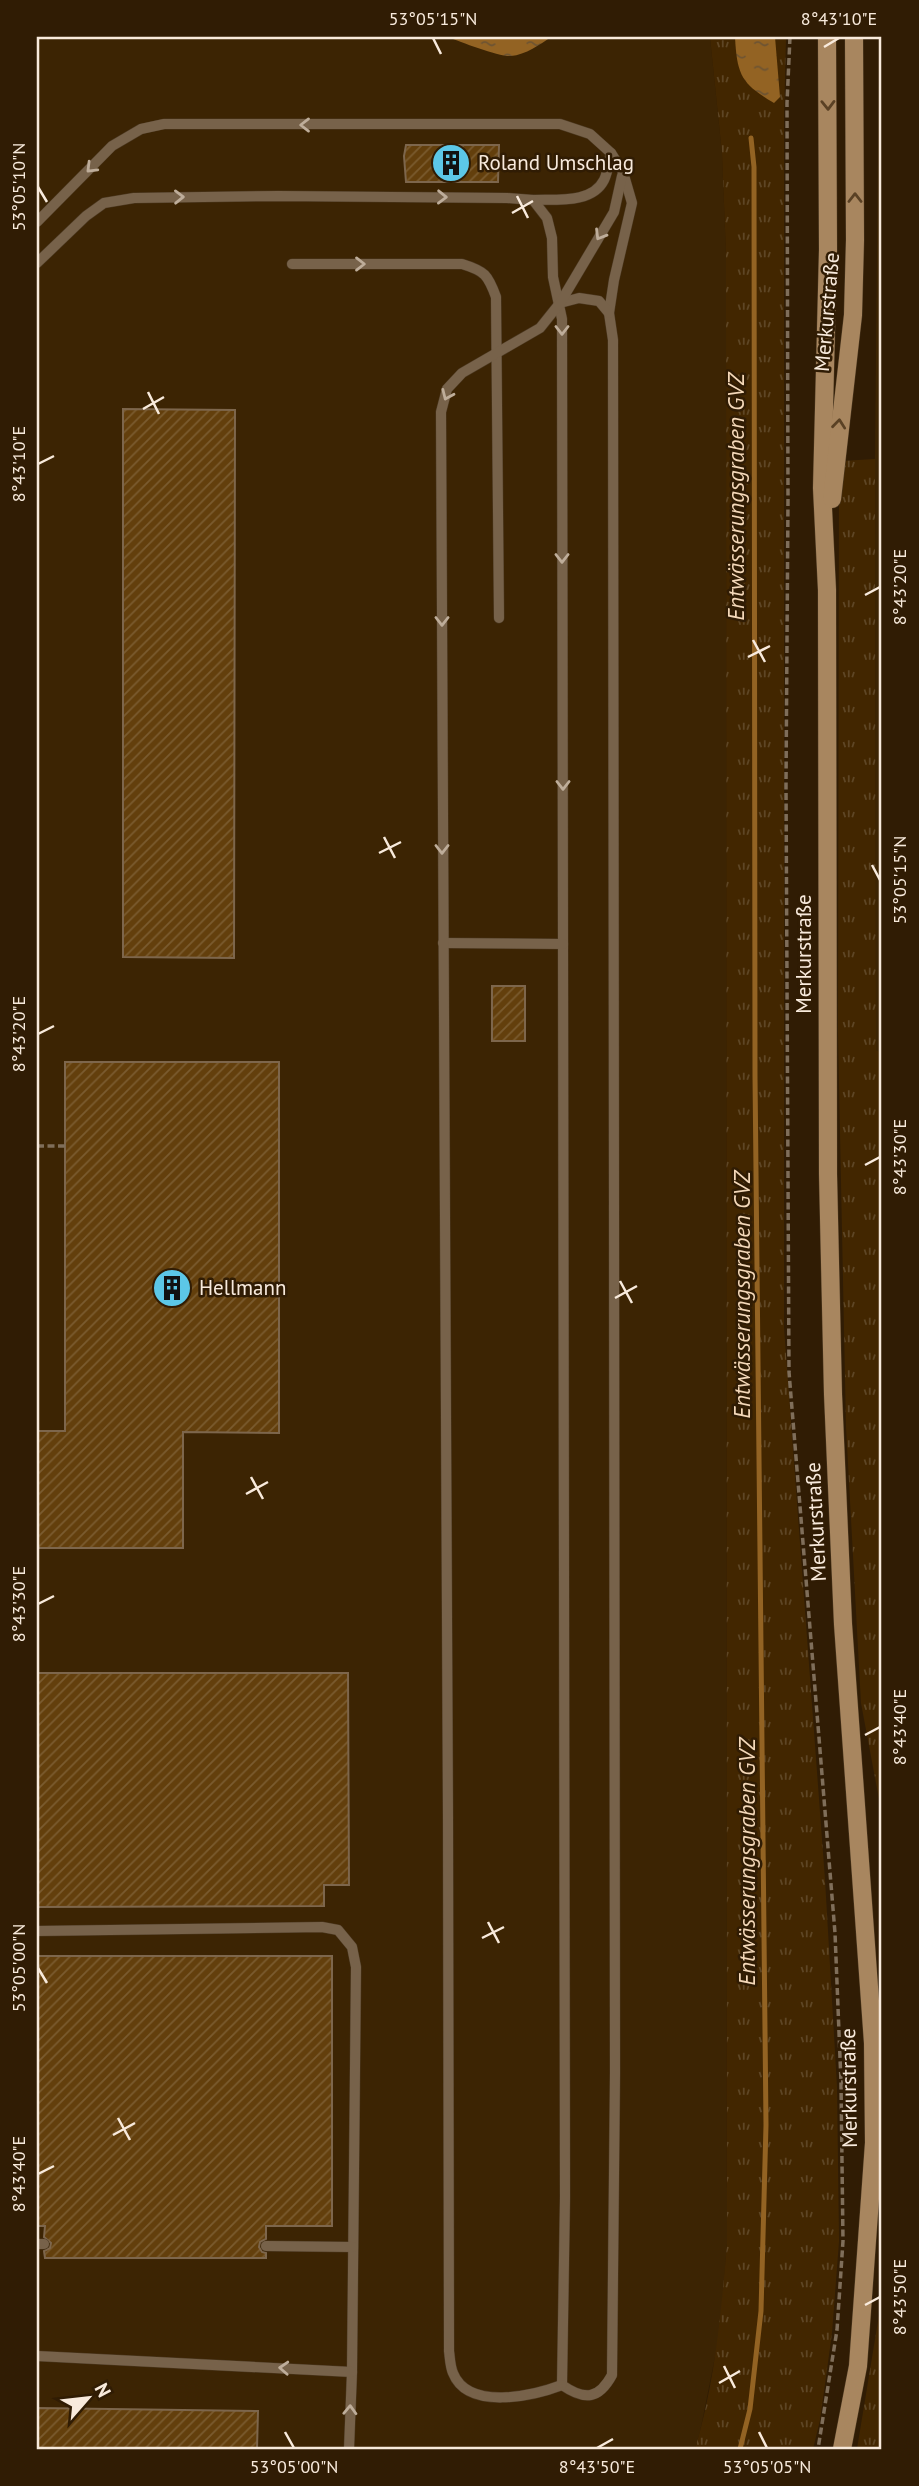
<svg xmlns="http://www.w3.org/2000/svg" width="919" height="2486" font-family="'PT Sans',sans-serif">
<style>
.built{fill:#3c2403}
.grass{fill:url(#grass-tufts)}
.water{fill:url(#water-ripples)}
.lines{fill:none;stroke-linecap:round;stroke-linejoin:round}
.stream{stroke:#936323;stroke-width:5}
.building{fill:url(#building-hatch);stroke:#7d664c;stroke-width:2}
.lane-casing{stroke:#4c3922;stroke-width:11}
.secondary-casing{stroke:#4c3922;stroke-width:19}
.path{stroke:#7f6e5a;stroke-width:3.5;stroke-dasharray:7 3.5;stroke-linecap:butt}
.lane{stroke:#77624a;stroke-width:10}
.secondary{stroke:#a8865f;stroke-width:18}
.oneway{stroke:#5a4124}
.oneway2{stroke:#bead9a}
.ticks{fill:none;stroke:#f8eadc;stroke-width:2.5}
.labels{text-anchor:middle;stroke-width:5;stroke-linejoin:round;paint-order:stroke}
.poi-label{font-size:21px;fill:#f8eadc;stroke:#301c04;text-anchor:start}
.street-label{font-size:21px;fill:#f8eadc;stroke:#301c04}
.water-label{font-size:23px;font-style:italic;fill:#f4d8b9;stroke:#301c04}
.neatline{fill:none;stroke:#f8eadc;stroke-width:2.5}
.ticks-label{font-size:18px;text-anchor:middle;fill:#f8eadc}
</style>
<defs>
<pattern id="grass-tufts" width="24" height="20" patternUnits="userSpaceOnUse" patternTransform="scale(1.75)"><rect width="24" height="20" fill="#422600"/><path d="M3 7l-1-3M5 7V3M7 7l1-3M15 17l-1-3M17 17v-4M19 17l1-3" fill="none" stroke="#5e4625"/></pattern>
<pattern id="water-ripples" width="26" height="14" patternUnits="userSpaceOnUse" patternTransform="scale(1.75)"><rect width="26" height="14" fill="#936323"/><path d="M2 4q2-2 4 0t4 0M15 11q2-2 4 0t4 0" fill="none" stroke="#6e5432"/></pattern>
<pattern id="building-hatch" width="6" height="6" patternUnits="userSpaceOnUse" patternTransform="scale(1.75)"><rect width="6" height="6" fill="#633f0c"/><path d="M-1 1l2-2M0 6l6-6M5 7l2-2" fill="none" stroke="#7a5b2f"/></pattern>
</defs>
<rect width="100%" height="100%" fill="#301c04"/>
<!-- built -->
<g class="built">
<polygon points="37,37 710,37 722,153 726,253 727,2244 720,2332 700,2432 695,2449 37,2449"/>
<polygon points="879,37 882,37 882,1053 876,1050 875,459"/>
</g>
<!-- grass -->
<g class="grass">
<path d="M 710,37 L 786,37 L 784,116 L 784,1328 L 825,1880 L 837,2087 L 839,2241 L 832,2333 L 820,2420 L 813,2449 L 695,2449 C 715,2383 721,2313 727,2244 L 726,253 L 722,153 Z"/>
<polygon points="875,459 876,1050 882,1053 882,1815 861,1703 846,1426 838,1033 839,494 842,461"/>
<polygon points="882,2297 882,2449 857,2449"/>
</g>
<!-- water -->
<g class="water">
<path d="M 448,37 L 551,37 C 541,44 525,55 511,56 C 499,57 461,42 448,37 Z"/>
<path d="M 735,37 L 775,37 L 780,97 L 774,103 C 742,84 737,76 735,37 Z"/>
</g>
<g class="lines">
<!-- stream -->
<polyline class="stream" points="740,2449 750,2409 761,2311 766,2125 755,1076 754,167 751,138"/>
</g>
<!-- building -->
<g class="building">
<polygon points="406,145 499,145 498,182 406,182 404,156"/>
<polygon points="123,409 235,410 234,958 123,957"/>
<rect x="492" y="986" width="33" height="55"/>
<polygon points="65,1062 279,1062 279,1433 183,1432 183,1548 37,1548 37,1431 65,1431"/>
<polygon points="37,1673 348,1673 349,1885 324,1885 324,1906 37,1907"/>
<polygon points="37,1956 332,1956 332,2226 266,2226 266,2239 260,2242 259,2247 262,2252 266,2253 266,2258 45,2258 44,2251 50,2248 51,2243 44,2237 45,2226 37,2226"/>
<polygon points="37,2408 258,2411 257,2449 37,2449"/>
</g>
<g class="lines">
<defs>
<g id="lane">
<path d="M 533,200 C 556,199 592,204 604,180 C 608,172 609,161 611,153"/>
<path d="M 37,222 L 112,146 L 141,129 L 164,124 L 560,124 L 590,134 L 611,153 L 623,172 L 632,203 L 614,280 L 609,313 L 613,340 L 615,2073 L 612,2375 C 599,2399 585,2401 562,2385 L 565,2198 L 562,319 L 553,277 L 552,238 L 547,218 L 533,200 L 507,198 L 278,196 L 134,198 L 104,203 L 86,216 L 37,263"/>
<path d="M 292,264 L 462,264 C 485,271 488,275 496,297 L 499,618"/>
<polyline points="560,303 579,298 599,301 609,313"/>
<polyline points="443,943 563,944"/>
<polyline points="37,1931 322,1927 338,1930 352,1947 356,1967 352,2372 349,2449"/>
<polyline points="37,2244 44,2244"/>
<polyline points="266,2246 353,2247"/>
<polyline points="37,2356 352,2372"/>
<path d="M 562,2385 C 533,2396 468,2411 453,2373 C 450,2366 450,2358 449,2351 L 448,1817 L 441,412 L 447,389 L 462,373 L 540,328 L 560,303 L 614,212 L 622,176"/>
</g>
<g id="secondary">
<polyline points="827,37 828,250 822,488 827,590 828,1174 833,1394 843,1624 873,2043 874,2143 858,2366 842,2449"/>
<polyline points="832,499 853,315 855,240 854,37"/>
</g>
</defs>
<!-- lane casing -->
<use href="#lane" class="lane-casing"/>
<!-- secondary casing -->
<use href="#secondary" class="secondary-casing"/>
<!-- path -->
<g class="path">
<polyline points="790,37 787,103 788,499 786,785 789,1372 835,1933 841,2082 843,2241 837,2330 818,2449"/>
<polyline points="37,1146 65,1146"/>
<polyline points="841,2082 856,2082"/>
</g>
<!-- lane -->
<use href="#lane" class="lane"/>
<!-- secondary -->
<use href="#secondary" class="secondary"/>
</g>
<!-- one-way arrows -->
<defs><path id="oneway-chevron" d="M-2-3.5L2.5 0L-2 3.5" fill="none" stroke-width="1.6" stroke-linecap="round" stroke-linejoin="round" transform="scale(1.75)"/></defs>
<g class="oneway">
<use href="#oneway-chevron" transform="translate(828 105) rotate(89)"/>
<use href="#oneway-chevron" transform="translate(855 198) rotate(-90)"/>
<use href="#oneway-chevron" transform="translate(839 424) rotate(-84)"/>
</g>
<g class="oneway2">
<use href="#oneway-chevron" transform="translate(305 125) rotate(-180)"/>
<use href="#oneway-chevron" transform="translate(91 168) rotate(135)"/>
<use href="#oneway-chevron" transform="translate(179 197) rotate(-1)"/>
<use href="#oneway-chevron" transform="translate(442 197) rotate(1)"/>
<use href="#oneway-chevron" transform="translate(600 235) rotate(121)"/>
<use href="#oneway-chevron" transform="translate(360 264)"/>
<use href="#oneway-chevron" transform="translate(562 330) rotate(90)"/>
<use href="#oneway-chevron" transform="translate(447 395) rotate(114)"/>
<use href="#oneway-chevron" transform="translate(562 558) rotate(90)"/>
<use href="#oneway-chevron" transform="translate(442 621) rotate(90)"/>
<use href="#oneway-chevron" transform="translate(563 785) rotate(90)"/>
<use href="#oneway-chevron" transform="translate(442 849) rotate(90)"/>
<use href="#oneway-chevron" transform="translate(284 2368) rotate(-177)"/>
<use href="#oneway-chevron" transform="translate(350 2410) rotate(-88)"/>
</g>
<!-- ticks -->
<path class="ticks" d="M 433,38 L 441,54M 824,47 L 839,38M 38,187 L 47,202M 517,196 L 528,218M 512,213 L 533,201M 148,392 L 159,414M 143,409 L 164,397M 38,464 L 54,456M 865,595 L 880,587M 753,640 L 765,662M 748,657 L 770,646M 384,837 L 395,858M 379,853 L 401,842M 872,865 L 880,880M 38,1034 L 54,1026M 865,1165 L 880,1157M 620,1281 L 632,1303M 615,1298 L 637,1286M 251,1477 L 263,1499M 246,1494 L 268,1482M 38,1604 L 54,1596M 865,1735 L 880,1727M 488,1922 L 499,1943M 482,1938 L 504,1927M 38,1968 L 47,1983M 118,2118 L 130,2140M 113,2135 L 135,2123M 38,2174 L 54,2166M 865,2305 L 880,2297M 724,2366 L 735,2388M 719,2383 L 740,2371M 285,2432 L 294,2448M 759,2432 L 767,2448M 597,2448 L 613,2439"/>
<!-- icons -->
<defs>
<symbol id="building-disc" viewBox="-11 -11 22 22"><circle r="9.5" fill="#5cc7e7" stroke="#301c04"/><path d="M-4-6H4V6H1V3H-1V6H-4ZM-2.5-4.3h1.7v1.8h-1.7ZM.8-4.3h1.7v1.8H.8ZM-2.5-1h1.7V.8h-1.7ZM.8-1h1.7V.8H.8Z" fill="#111"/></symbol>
</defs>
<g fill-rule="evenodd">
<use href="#building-disc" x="429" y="141" width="44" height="44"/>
<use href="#building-disc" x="150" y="1266" width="44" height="44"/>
</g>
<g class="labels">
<!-- poi labels -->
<g class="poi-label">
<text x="478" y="170">Roland Umschlag</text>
<text x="199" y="1295">Hellmann</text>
</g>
<!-- street labels -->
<g class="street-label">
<text transform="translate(827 312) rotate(-85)" y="7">Merkurstraße</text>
<text transform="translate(804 954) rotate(-90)" y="7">Merkurstraße</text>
<text transform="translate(816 1522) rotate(-93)" y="7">Merkurstraße</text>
<text transform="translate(849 2088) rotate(-91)" y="7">Merkurstraße</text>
</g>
<!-- water labels -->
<g class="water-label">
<text transform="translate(736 497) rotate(-90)" y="8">Entwässerungsgraben GVZ</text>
<text transform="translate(742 1295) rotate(-90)" y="8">Entwässerungsgraben GVZ</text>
<text transform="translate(747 1862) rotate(-90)" y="8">Entwässerungsgraben GVZ</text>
</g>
</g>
<!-- border -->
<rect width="919" height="2486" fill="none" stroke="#301c04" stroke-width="77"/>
<!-- north arrow -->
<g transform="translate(88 2398) rotate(62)" stroke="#301c04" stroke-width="5" paint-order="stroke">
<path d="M0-5L12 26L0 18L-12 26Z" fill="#f8eadc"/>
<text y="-10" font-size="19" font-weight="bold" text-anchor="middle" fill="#f8eadc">N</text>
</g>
<rect x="38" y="38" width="842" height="2410" class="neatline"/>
<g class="ticks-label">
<text x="433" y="25">53°05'15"N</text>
<text x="839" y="25">8°43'10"E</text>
<text transform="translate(19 187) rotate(-90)" y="6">53°05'10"N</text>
<text transform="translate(19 464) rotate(-90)" y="6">8°43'10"E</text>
<text transform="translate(900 587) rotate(-90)" y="6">8°43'20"E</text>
<text transform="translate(900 880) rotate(-90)" y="6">53°05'15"N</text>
<text transform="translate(19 1034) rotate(-90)" y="6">8°43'20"E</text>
<text transform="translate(900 1157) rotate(-90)" y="6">8°43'30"E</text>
<text transform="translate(19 1604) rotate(-90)" y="6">8°43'30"E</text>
<text transform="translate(900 1727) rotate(-90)" y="6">8°43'40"E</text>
<text transform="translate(19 1968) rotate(-90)" y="6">53°05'00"N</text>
<text transform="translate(19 2174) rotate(-90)" y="6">8°43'40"E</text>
<text transform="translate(900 2297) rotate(-90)" y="6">8°43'50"E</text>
<text x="294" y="2473">53°05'00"N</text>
<text x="597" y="2473">8°43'50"E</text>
<text x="767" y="2473">53°05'05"N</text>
</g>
</svg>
